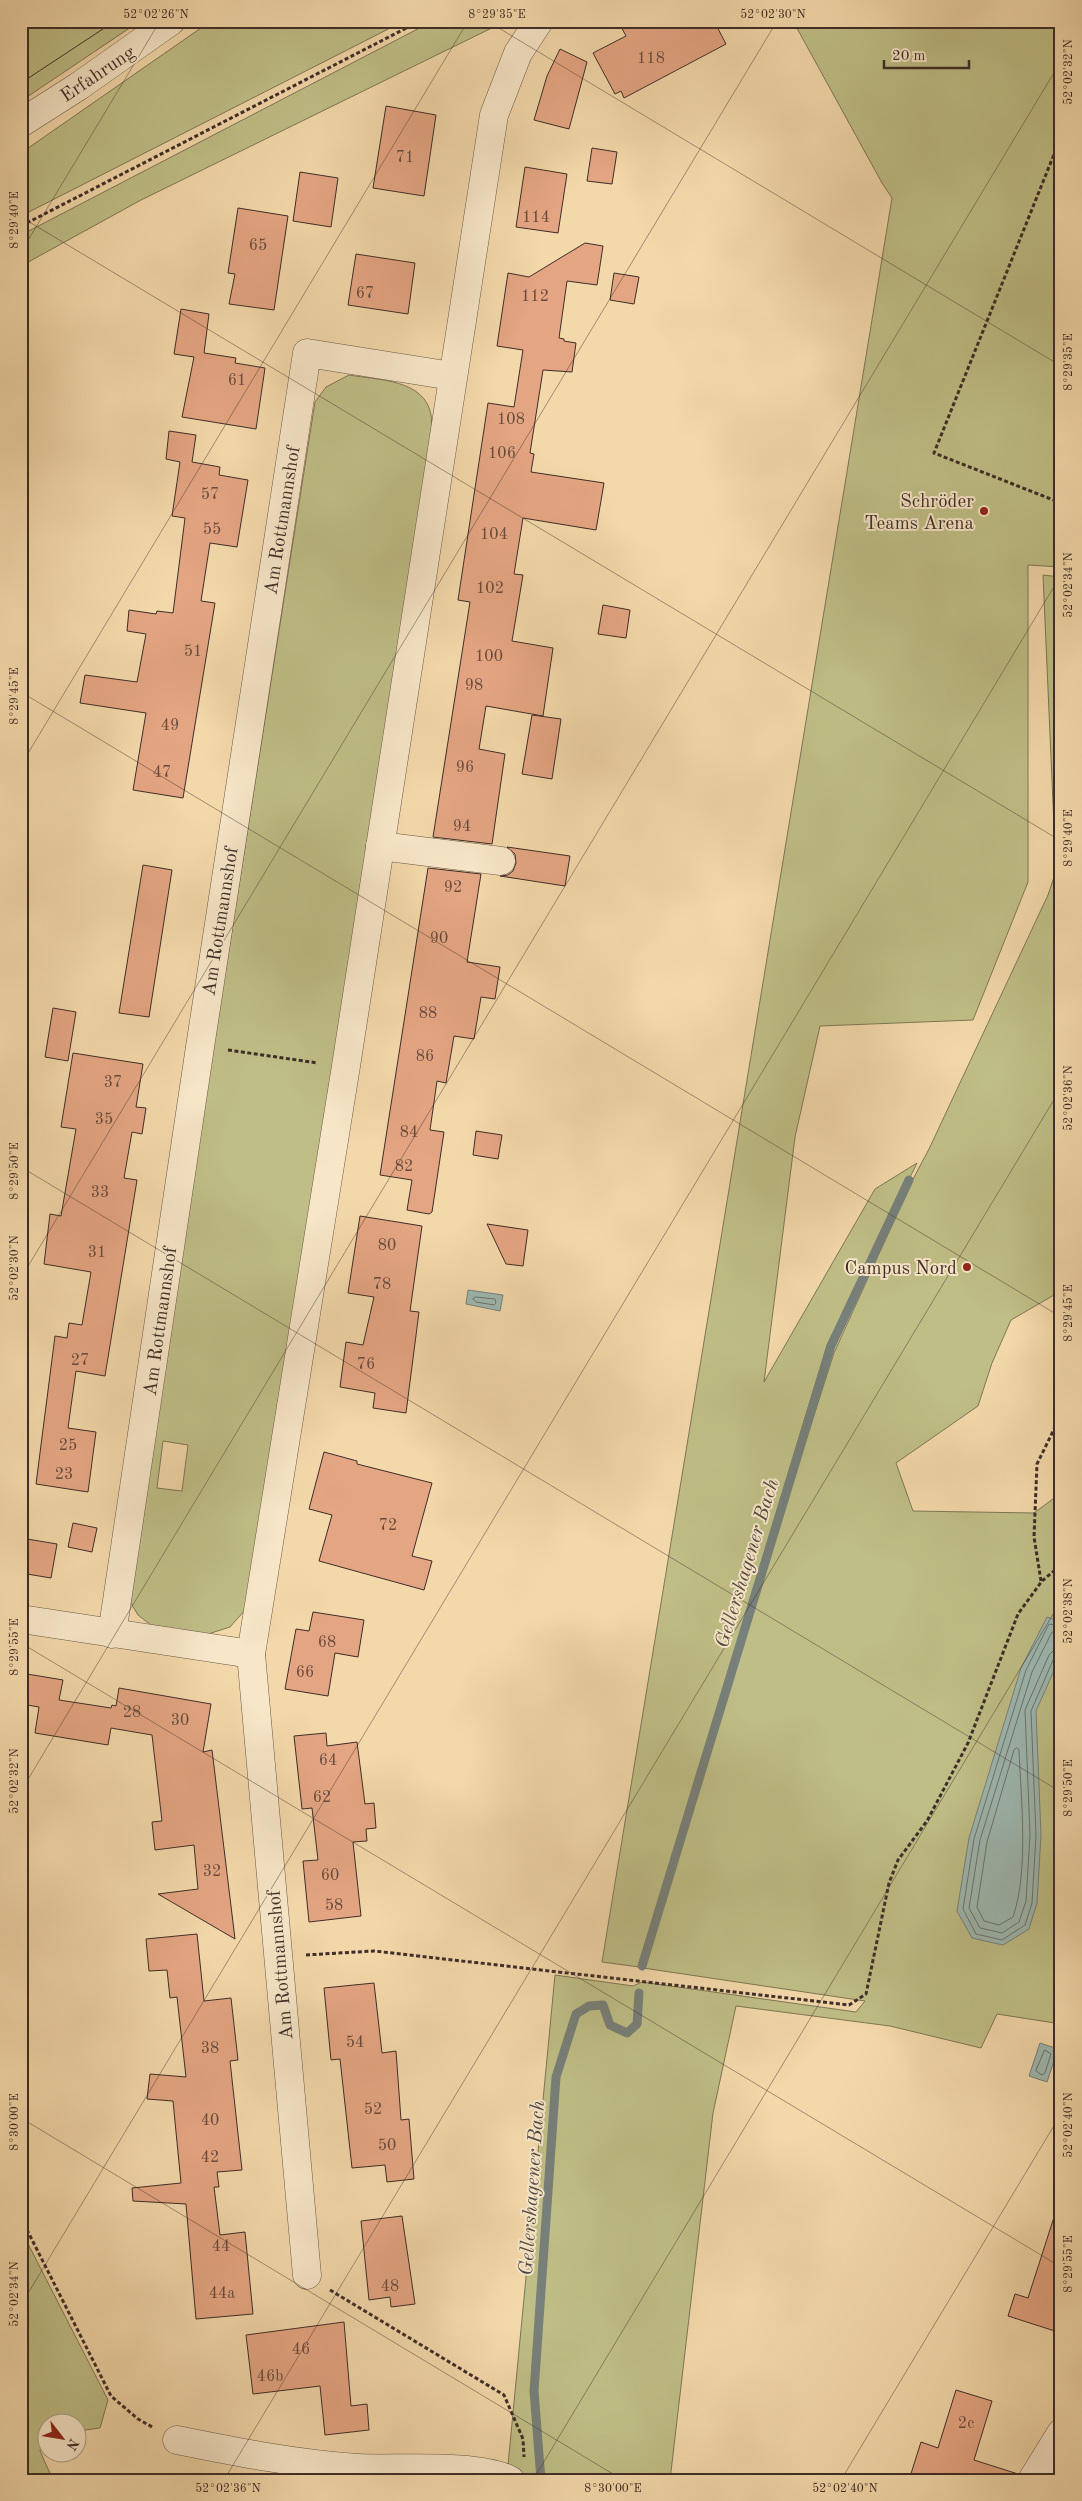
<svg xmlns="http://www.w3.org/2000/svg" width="1082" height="2501" font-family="'Old Standard TT',serif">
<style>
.green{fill:#bfbe86;stroke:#7e7657;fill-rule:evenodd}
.water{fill:#9db8b1;stroke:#77807a}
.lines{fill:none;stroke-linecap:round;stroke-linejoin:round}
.shore{stroke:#6e726c;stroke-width:1}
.stream{stroke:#77807a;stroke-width:9}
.building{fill:#e4a582;stroke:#3e2d28}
.minor-casing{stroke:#6b5848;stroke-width:29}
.path{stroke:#3e2d28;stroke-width:3;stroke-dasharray:4 2.5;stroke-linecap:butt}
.minor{stroke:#f7e6c8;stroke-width:28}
.tram{stroke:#3e2d28;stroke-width:1}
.ticks{fill:none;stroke:#3e2d28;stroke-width:1;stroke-opacity:0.45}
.poi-dot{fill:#8f2418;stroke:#f7e6c8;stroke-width:2}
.labels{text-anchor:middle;stroke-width:4;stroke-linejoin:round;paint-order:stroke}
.number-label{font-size:16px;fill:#684b3e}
.street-label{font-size:19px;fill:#3e2d28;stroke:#f7e6c8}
.poi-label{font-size:19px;fill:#3e2d28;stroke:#f7e6c8;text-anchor:end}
.water-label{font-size:20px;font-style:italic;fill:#514943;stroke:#f7e6c8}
.neatline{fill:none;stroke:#3e2d28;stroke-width:2}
.ticks-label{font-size:12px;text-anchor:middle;fill:#3e2d28}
</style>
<rect width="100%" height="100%" fill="#f3d8aa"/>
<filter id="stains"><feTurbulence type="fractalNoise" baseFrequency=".004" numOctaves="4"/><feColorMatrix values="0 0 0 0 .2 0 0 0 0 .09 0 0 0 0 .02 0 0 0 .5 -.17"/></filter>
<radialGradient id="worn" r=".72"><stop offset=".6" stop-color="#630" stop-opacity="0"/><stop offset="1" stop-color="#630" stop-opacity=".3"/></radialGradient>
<!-- green -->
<g class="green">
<polygon points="21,21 140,21 21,101"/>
<polygon points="211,21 404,21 21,216 21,153"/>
<polygon points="433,21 506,21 141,200 21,266 21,235"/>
<polygon points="793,21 1061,21 1061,567 1028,565 1028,882 973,1020 820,1026 795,1137 764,1382 875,1189 917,1163 827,1345 639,1967 602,1962 892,198 882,183"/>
<path d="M 349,375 C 377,380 425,379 431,415 C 433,425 430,437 429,447 L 252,1582 L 246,1609 L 230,1627 L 205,1635 L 156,1629 L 138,1615 L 129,1600 L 129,1584 L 315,402 L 326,387 ZM 163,1441 L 188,1445 L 182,1491 L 157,1488 Z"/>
<polygon points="1043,575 1061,577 1061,1291 1011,1320 992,1363 978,1406 896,1463 913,1511 1034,1513 1061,1493 1061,2024 997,2014 981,2048 890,2026 736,2006 713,2113 670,2480 511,2480 508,2465 555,1975 633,1986 642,1982 856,2012 865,2001 643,1968 791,1486 834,1353 912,1181 929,1149 1048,895 1056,871"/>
<polygon points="21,2230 108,2400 100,2428 78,2431 78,2424 48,2424 47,2435 44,2436 40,2451 53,2480 21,2480"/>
</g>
<!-- water -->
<g class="water">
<polygon points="468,1290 503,1295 500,1311 466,1304"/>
<polygon points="1047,1617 1061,1622 1061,1655 1036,1711 1041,1835 1037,1903 1029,1929 1003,1945 972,1938 957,1911 969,1838 1021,1668"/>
<polygon points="1040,2043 1058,2049 1047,2082 1029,2076"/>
</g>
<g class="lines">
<!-- shore -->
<g class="shore">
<polygon points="476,1297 495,1299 496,1303 494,1305 476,1302 473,1299"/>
<polyline points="1061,1626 1049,1624 1026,1670 974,1839 963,1909 976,1934 1002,1940 1025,1925 1032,1903 1036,1835 1031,1711 1054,1658 1061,1655"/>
<polyline points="1061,1632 1052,1632 1032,1672 980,1840 969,1908 980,1928 1002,1933 1019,1922 1026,1901 1030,1835 1025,1710 1049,1655 1054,1650 1061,1649"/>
<path d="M 1017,1748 L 1019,1750 C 1021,1800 1029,1870 1013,1917 L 999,1925 L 984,1921 L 977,1907 L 987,1842 L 1014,1750 Z"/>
<polygon points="1045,2050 1051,2054 1045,2073 1042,2075 1036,2071"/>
</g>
<!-- stream -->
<g class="stream">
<polyline points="642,1966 831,1346 909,1180"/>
<polyline points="541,2480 534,2391 556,2077 576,2014 589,2006 603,2005 610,2025 627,2033 637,2024 639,1993"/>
</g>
</g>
<!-- building -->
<g class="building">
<polygon points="618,21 714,21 726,44 624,98 621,91 615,94 593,53 626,36"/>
<polygon points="560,49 587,62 569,129 534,120 547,76"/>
<polygon points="386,106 436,115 424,196 373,188"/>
<polygon points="592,148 617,152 612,184 587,181"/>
<polygon points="525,167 567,174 558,233 516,227"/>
<polygon points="300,172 338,178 331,227 293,221"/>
<polygon points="238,208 288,216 274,310 229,304 235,274 228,273"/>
<polygon points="585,243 603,246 597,285 567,281 559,338 564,339 564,341 576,343 572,372 543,370 530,453 534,454 531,472 604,483 596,530 523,518 514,574 523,575 512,641 553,648 543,716 486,706 479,749 505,754 492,844 433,837 470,602 458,600 488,403 514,407 523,350 497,346 508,273 529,277"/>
<polygon points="356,254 415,263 408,314 348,305"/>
<polygon points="614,273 639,277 634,304 610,300"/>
<polygon points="181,309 209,314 204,353 236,358 235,363 265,368 256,429 182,417 194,357 174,354"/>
<polygon points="169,431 196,435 192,462 220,467 219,475 248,480 237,547 210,543 201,601 215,603 183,798 133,790 146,713 80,703 85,675 137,682 146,634 127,631 129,610 156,614 157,611 173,613 185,518 172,516 180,462 166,459"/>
<polygon points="603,605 630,610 626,638 598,634"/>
<polygon points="532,715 561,719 552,779 522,774"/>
<polygon points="507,847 570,856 565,886 500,876 508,875 513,871 516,863 515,854"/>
<polygon points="143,865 172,870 149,1017 119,1013"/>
<polygon points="428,868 481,874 467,962 500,967 495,999 481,997 474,1039 454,1036 446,1083 437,1081 430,1130 444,1132 432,1212 429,1214 407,1210 412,1180 380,1175"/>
<polygon points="53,1008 76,1012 68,1061 45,1057"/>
<polygon points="73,1053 143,1064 136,1107 146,1108 142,1134 132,1132 124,1178 137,1180 105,1376 76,1371 72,1399 68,1428 96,1432 88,1492 36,1484 55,1336 67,1338 69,1323 82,1325 91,1272 44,1264 50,1214 61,1216 76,1129 61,1127"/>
<polygon points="476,1131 502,1135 498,1159 473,1155"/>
<polygon points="360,1216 422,1226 410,1311 419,1312 406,1413 373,1408 375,1393 340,1387 346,1342 363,1345 374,1297 348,1293"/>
<polygon points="487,1224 528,1230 523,1266 506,1264"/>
<polygon points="324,1452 357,1461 357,1464 432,1483 412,1556 432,1561 424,1590 319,1561 332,1515 309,1509"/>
<polygon points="73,1523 97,1528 92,1552 68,1547"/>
<polygon points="21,1538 57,1544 51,1578 21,1573"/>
<polygon points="313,1612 364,1620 358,1657 335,1653 328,1696 285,1689 296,1629 309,1631"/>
<polygon points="21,1673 63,1680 59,1700 111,1708 112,1705 116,1706 119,1688 211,1704 203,1752 212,1750 235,1939 158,1894 198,1889 194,1845 155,1850 152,1822 162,1821 152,1735 111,1728 108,1745 35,1733 39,1707 21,1704"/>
<polygon points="326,1733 327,1746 357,1742 365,1804 374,1803 376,1828 366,1829 367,1841 353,1842 361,1916 309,1922 303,1861 318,1860 312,1808 302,1809 294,1736"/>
<polygon points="197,1934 204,2001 231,1998 238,2060 230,2061 242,2170 217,2172 219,2187 214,2187 220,2235 245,2232 253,2314 196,2319 186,2204 133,2201 132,2188 181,2183 173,2101 147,2099 150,2074 186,2077 177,1997 170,1998 167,1970 149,1971 146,1939"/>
<polygon points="374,1983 382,2053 396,2051 401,2120 409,2119 414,2179 387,2182 385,2165 352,2168 340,2059 331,2060 324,1988"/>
<polygon points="1056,2211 1061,2212 1061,2333 1008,2316 1015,2294 1028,2298"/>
<polygon points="402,2216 415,2304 391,2307 390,2297 369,2300 361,2221"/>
<polygon points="344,2322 351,2406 367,2404 369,2430 325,2435 320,2386 253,2394 246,2335"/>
<polygon points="956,2390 992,2401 974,2460 1018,2474 1016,2480 909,2480 921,2442 938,2448"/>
</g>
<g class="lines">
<defs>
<g id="minor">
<polyline points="21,123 79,86 171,21"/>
<polyline points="380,846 501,861"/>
<polyline points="21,1619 251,1654"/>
<polyline points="112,1634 200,1047 307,353 452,376"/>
<polyline points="307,2275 251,1654 346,1066 494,115 518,53 539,21"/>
<path d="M 177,2440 C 236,2452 298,2464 358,2468 C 398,2470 478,2463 510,2480"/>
<polyline points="1032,2480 1061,2433"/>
</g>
</defs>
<!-- minor casing -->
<use href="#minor" class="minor-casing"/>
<!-- path -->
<g class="path">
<polyline points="1061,137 934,453 1061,503"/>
<polyline points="21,226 420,21"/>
<polyline points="228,1050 318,1063"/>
<polyline points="1041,1581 1034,1537 1037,1464 1061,1415"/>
<polyline points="306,1955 374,1951 849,2005 866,1994 889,1883 898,1860 927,1821 968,1743 1018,1614 1042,1581 1061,1565"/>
<polyline points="21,2218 111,2396 138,2419 154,2428"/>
<polyline points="330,2290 504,2395 523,2439 524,2457"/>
</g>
<!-- minor -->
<use href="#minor" class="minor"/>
<!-- tram -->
<g class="tram">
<polyline points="21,30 39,21"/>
<polyline points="21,83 115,21"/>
</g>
</g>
<!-- ticks -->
<path class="ticks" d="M 487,21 L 1061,366M 21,217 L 1061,841M 21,252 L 160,21M 21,692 L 1061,1317M 21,765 L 468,21M 21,1167 L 1061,1792M 21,1278 L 777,21M 21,1643 L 1061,2267M 21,1791 L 1061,61M 21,2118 L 623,2480M 21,2305 L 1061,575M 224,2480 L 1061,1088M 533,2480 L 1061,1601M 841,2480 L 1061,2114"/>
<!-- markers -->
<g class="poi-dot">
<circle cx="984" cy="511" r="5"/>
<circle cx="967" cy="1267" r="5"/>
</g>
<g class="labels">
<!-- number labels -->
<g class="number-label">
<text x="651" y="63">118</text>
<text x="405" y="162">71</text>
<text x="536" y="222">114</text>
<text x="258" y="250">65</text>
<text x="365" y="298">67</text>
<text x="535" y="301">112</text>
<text x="237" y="385">61</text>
<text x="511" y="424">108</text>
<text x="502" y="458">106</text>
<text x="210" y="499">57</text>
<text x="212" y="534">55</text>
<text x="494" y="539">104</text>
<text x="490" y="593">102</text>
<text x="193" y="656">51</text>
<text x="489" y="661">100</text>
<text x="474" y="690">98</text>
<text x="170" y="730">49</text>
<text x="465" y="772">96</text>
<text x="162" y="777">47</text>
<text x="462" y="831">94</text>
<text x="453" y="892">92</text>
<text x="439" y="943">90</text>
<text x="428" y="1018">88</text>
<text x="425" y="1061">86</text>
<text x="113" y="1087">37</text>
<text x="104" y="1124">35</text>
<text x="409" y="1137">84</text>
<text x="404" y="1171">82</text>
<text x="100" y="1197">33</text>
<text x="387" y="1250">80</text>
<text x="97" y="1257">31</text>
<text x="382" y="1289">78</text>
<text x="80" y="1365">27</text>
<text x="366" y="1369">76</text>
<text x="68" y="1450">25</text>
<text x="64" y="1479">23</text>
<text x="388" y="1530">72</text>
<text x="327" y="1647">68</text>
<text x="305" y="1677">66</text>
<text x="132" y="1717">28</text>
<text x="180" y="1725">30</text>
<text x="328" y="1765">64</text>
<text x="322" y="1802">62</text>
<text x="212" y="1876">32</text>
<text x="330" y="1880">60</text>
<text x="334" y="1910">58</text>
<text x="355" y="2047">54</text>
<text x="210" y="2053">38</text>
<text x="373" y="2114">52</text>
<text x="210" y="2125">40</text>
<text x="387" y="2150">50</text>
<text x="210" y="2162">42</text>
<text x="221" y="2251">44</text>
<text x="390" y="2291">48</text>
<text x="222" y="2298">44a</text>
<text x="301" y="2354">46</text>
<text x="270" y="2381">46b</text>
<text x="966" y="2428">2c</text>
</g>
<!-- street labels -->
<g class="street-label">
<text transform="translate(97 73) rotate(-34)" y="7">Erfahrung</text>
<text transform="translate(281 520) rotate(-81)" y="7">Am Rottmannshof</text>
<text transform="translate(219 921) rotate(-81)" y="7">Am Rottmannshof</text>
<text transform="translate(159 1321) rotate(-82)" y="7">Am Rottmannshof</text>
<text transform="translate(279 1965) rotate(-95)" y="7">Am Rottmannshof</text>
</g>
<!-- poi labels -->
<g class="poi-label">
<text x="974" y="507">Schröder<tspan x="974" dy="22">Teams Arena</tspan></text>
<text x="957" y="1274">Campus Nord</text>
</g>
<!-- water labels -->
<g class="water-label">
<text transform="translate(746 1563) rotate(-73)" y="7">Gellershagener Bach</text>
<text transform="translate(531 2188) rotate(-86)" y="7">Gellershagener Bach</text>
</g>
</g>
<!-- margin -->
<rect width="1082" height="2501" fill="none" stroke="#f3d8aa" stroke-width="55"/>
<!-- north arrow -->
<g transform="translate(62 2438) rotate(121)"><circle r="24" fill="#f7e6c8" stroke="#ad9c88"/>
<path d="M0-4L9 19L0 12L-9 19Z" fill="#8f2418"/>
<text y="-8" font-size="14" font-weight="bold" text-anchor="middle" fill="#3e2d28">N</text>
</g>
<!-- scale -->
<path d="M884 60v8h85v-8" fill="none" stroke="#3e2d28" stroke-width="2.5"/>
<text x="892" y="60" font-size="15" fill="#3e2d28" stroke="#f7e6c8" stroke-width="4" paint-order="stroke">20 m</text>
<rect x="28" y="28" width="1026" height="2446" class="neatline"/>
<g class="ticks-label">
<text x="156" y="18">52°02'26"N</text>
<text x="497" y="18">8°29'35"E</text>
<text x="773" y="18">52°02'30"N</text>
<text transform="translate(1068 72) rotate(-90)" y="4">52°02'32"N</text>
<text transform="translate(14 220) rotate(-90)" y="4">8°29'40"E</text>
<text transform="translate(1068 362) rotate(-90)" y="4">8°29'35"E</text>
<text transform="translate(1068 585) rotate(-90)" y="4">52°02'34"N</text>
<text transform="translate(14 696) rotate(-90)" y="4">8°29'45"E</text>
<text transform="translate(1068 838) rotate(-90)" y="4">8°29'40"E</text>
<text transform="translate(1068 1098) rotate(-90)" y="4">52°02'36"N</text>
<text transform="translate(14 1171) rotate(-90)" y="4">8°29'50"E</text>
<text transform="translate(14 1268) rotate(-90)" y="4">52°02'30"N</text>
<text transform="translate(1068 1313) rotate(-90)" y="4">8°29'45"E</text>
<text transform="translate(1068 1611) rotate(-90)" y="4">52°02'38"N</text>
<text transform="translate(14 1647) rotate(-90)" y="4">8°29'55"E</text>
<text transform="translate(14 1781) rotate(-90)" y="4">52°02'32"N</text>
<text transform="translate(1068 1788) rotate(-90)" y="4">8°29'50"E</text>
<text transform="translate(14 2122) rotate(-90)" y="4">8°30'00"E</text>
<text transform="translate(1068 2125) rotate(-90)" y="4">52°02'40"N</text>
<text transform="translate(1068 2264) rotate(-90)" y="4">8°29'55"E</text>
<text transform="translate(14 2294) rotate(-90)" y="4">52°02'34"N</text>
<text x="228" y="2492">52°02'36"N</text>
<text x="613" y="2492">8°30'00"E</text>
<text x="845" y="2492">52°02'40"N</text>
</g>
<rect width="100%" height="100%" filter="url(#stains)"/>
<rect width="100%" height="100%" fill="url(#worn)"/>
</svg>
